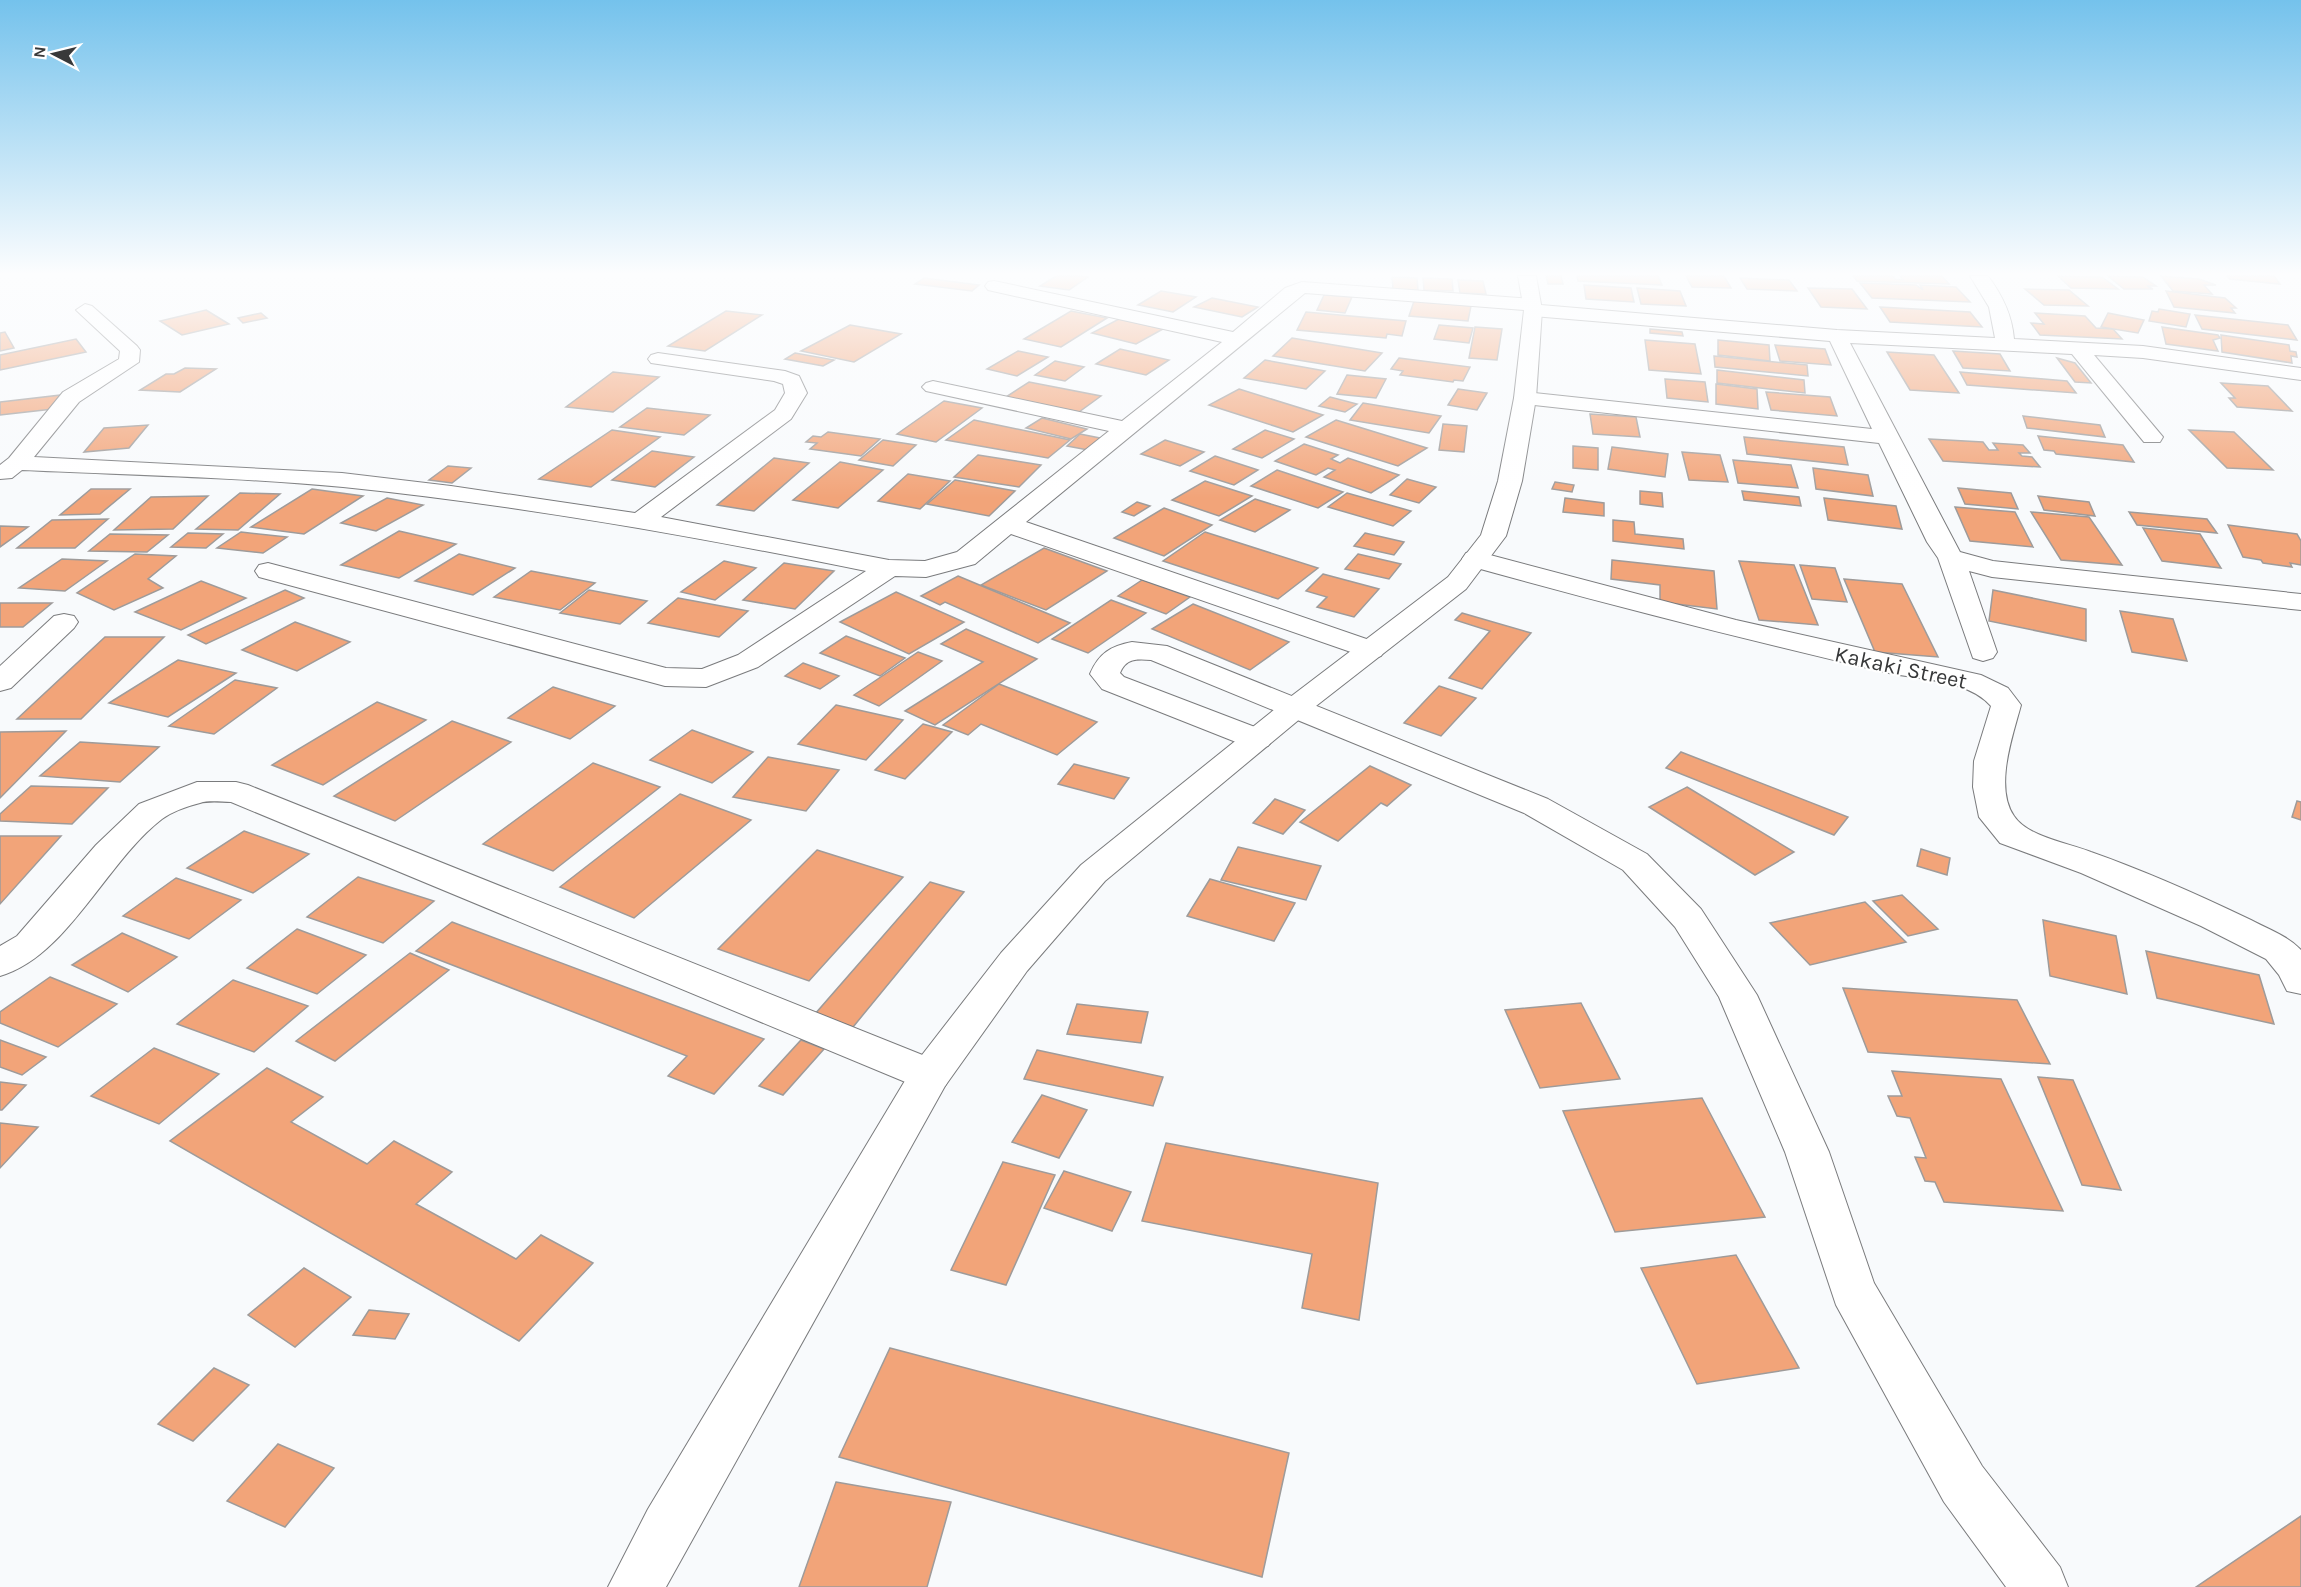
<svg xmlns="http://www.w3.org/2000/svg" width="2301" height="1587" font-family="Karla,sans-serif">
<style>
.building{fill:#f2a479;stroke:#9e9b9a;stroke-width:1.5}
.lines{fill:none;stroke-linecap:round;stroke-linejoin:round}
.street-casing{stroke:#7a7b7d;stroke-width:2}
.secondary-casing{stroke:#7a7b7d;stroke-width:2}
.street{fill:#fff;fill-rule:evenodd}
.secondary{fill:#fff;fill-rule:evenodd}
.labels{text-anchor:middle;stroke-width:4.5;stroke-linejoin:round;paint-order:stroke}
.street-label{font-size:22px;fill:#38393a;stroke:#fff}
</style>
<rect width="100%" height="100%" fill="#f8fafc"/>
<!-- building -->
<g class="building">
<polygon points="1056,276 1080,276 1088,277 1069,290 1040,286"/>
<polygon points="1546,276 1561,276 1563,284 1548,284"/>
<polygon points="1577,276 1658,276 1662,285 1578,281"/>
<polygon points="1686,276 1724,276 1731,288 1692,287"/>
<polygon points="1853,276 1893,276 1895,279 1903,280 1900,276 1942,276 1949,284 1857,281"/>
<polygon points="2058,276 2102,277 2118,289 2071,288"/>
<polygon points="2108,276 2143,277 2156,286 2147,286 2153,289 2124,289"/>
<polygon points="2161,276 2199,279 2216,285 2204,285 2212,294 2173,291"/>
<polygon points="2227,276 2274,276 2280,284 2230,279"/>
<polygon points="1392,277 1417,278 1418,290 1393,289"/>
<polygon points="924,278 979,285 972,291 915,284"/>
<polygon points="1423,278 1452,279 1453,291 1424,290"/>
<polygon points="1740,278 1789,280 1797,291 1747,289"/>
<polygon points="1458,280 1483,281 1486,294 1460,293"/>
<polygon points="1860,283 1916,285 1923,290 1920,285 1956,287 1970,302 1872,298"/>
<polygon points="1584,285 1631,288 1634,302 1586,299"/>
<polygon points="1637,288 1680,291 1686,306 1641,304"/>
<polygon points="1808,288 1852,289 1867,309 1821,307"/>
<polygon points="2025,289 2069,290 2088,306 2044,305"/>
<polygon points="1161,291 1196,297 1173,312 1138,305"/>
<polygon points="2166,291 2225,298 2236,308 2231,308 2235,313 2174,307"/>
<polygon points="1324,295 1352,297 1345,313 1317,310"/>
<polygon points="1212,298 1258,307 1242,317 1194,307"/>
<polygon points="1414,301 1471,306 1468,321 1409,316"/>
<polygon points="1880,307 1970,312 1982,327 1890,322"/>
<polygon points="2159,309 2190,314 2186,327 2149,321 2152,311 2158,312"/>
<polygon points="206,310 229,324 182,335 160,321"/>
<polygon points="726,311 762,315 705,351 668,346"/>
<polygon points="1071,311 1107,318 1061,347 1024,339"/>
<polygon points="1306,312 1406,321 1402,336 1387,334 1386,338 1297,330"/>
<polygon points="261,313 267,318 243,323 238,318"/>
<polygon points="2035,313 2085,316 2096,328 2113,329 2122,339 2040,335 2031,323 2044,324"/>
<polygon points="2108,313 2144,320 2138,333 2101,327"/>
<polygon points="2195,315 2288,325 2297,340 2202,329"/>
<polygon points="1119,319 1163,329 1136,344 1092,333"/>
<polygon points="850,325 901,334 854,362 801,351"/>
<polygon points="1439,325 1473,328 1469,343 1434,339"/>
<polygon points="1475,327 1502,329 1497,360 1469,358"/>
<polygon points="2162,327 2218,335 2220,338 2213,340 2218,351 2166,344"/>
<polygon points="1650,329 1682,332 1683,336 1650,333"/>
<polygon points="5,332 14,348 0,351 0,333"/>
<polygon points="2221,335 2289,345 2290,351 2296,352 2297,357 2291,356 2292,363 2222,352"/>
<polygon points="1292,338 1382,353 1365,371 1273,356"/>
<polygon points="76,339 86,352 0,370 0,355"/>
<polygon points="1645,340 1695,344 1701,374 1649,370"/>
<polygon points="1718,340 1769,345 1770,361 1718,355"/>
<polygon points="1775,345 1825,349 1831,365 1780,361"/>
<polygon points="1120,349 1169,360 1146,375 1096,364"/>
<polygon points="1018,351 1048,357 1017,376 987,369"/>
<polygon points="1953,351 2000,354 2010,371 1963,368"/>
<polygon points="1887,352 1934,355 1959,393 1910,390"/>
<polygon points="795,353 834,360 823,366 785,359"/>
<polygon points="1714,356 1807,365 1808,376 1715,367"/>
<polygon points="1399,358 1470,367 1463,381 1454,380 1453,382 1400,375 1403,371 1391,369"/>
<polygon points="2057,358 2075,363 2091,383 2075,382"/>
<polygon points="1265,360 1325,371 1306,389 1244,378"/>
<polygon points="1055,361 1084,367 1065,381 1035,375"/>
<polygon points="185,368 216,369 180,392 140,390 166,374 174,374"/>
<polygon points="1717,370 1804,380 1805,393 1717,383"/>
<polygon points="613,372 659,377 613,412 566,407"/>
<polygon points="1960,372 2067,381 2076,393 1967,385"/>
<polygon points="1347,375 1386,379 1376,398 1337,394"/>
<polygon points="1665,379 1705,382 1708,402 1667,398"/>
<polygon points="1029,382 1101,396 1079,412 1006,397"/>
<polygon points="2221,383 2268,386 2292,411 2237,407 2229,398 2235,398"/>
<polygon points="1716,384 1757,389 1758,409 1716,404"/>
<polygon points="1239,389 1323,415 1293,432 1209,405"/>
<polygon points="1458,389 1487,393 1477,410 1448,405"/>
<polygon points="1766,392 1830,397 1837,416 1771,410"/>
<polygon points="61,395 53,409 0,415 0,402"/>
<polygon points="1330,397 1357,404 1345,412 1319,406"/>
<polygon points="944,401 982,408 936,442 897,434"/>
<polygon points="1363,403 1441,416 1429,433 1350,420"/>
<polygon points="647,408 710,415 684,435 620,427"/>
<polygon points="1590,414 1636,417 1640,437 1593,434"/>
<polygon points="2023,416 2100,425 2105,437 2027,428"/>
<polygon points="1042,418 1087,429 1071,439 1026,428"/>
<polygon points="974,420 1070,440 1048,458 946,440"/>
<polygon points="1336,420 1427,448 1398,466 1306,437"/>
<polygon points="1443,424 1467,426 1464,452 1439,450"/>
<polygon points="148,425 129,448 84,452 104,428"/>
<polygon points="612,430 660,437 591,487 539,479"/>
<polygon points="1265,430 1294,439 1262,458 1233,449"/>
<polygon points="2189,430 2234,432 2273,470 2227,468"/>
<polygon points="828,432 880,439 861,456 810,449 817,443 806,442 813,436 821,437"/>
<polygon points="1080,434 1100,438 1088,450 1067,446"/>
<polygon points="2038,436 2123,445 2134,462 2056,454 2054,451 2044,450"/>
<polygon points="1744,437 1844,447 1848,465 1747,454"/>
<polygon points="1929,439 1983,442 1989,450 1998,450 1993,443 2023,445 2030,453 2019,453 2022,456 2032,457 2040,467 1943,461"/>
<polygon points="883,440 916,445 893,466 859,460"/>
<polygon points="1165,440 1204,452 1180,466 1141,454"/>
<polygon points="1304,444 1338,455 1331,459 1340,463 1348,458 1399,475 1371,493 1324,477 1335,470 1328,468 1316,475 1275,461"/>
<polygon points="1573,446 1598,448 1598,470 1573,468"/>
<polygon points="1612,447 1668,454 1665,477 1608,469"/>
<polygon points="652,451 694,457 655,487 612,480"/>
<polygon points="1682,452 1720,455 1728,482 1689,480"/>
<polygon points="978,455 1041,465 1019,487 954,477"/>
<polygon points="1215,456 1258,470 1234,485 1190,471"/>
<polygon points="774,458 809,463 754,511 717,505"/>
<polygon points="1733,460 1791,465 1798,488 1738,483"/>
<polygon points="840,462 883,470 838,508 793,500"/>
<polygon points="448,466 471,468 452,483 429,480"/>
<polygon points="1813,468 1868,475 1873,496 1816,489"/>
<polygon points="1277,470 1343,492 1318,508 1251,486"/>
<polygon points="908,474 950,481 920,509 878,501"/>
<polygon points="1407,479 1436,487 1419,503 1390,495"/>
<polygon points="955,480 1015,491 989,516 927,504"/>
<polygon points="1205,481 1252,496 1219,516 1172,500"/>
<polygon points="1555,482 1574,485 1572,492 1552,489"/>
<polygon points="1958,488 2011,493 2018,509 1965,504"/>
<polygon points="91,489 130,489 100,514 60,515"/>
<polygon points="312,489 363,496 304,534 251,527"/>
<polygon points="1640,491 1662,493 1663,507 1640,504"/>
<polygon points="1742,491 1799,497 1801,506 1744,500"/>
<polygon points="240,493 280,494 238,530 196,529"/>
<polygon points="1347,493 1411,511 1393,526 1328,507"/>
<polygon points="208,496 173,529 114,530 151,497"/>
<polygon points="2038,496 2089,502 2095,516 2044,510"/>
<polygon points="387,498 423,505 376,531 341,523"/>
<polygon points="1565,498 1604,503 1604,516 1563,512"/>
<polygon points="1824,498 1896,506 1902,529 1828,520"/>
<polygon points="1255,499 1290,510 1255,532 1220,520"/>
<polygon points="1137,502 1150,506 1134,516 1122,512"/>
<polygon points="1955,507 2015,512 2033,547 1970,541"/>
<polygon points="1164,508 1212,525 1164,556 1114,538"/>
<polygon points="2031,512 2089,517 2122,565 2061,560"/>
<polygon points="2129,512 2207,519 2217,533 2137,525"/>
<polygon points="108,519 75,548 17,548 52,520"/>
<polygon points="1613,520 1634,522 1635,534 1683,539 1684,549 1613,541"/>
<polygon points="2228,525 2297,534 2301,541 2301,565 2290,563 2292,567 2263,563 2261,560 2243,557"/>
<polygon points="0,526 28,527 0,547"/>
<polygon points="2143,528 2200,534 2221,568 2162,561"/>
<polygon points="399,531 456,544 399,578 341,565"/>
<polygon points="241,532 287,537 263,553 217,548"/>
<polygon points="1205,532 1318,568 1278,599 1163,561"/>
<polygon points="188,533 223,534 206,548 171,547"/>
<polygon points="1365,533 1404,542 1394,555 1354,546"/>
<polygon points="110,534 168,535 147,552 89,551"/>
<polygon points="1044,548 1107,571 1046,610 981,585"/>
<polygon points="135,554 176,556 148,579 163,588 114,610 77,593"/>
<polygon points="459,554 515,568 473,595 415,581"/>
<polygon points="1358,554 1401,564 1389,579 1345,569"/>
<polygon points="62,559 107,561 65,591 19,588"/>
<polygon points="1612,560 1714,571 1717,609 1660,602 1660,585 1611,579"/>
<polygon points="724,561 756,568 715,600 681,592"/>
<polygon points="1739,561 1794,565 1818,625 1759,620"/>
<polygon points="784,563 834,571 795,609 743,600"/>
<polygon points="1800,565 1835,568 1847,602 1812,599"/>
<polygon points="531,571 595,583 560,610 494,597"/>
<polygon points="1323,574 1379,589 1354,617 1317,607 1327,597 1306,591"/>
<polygon points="958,576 1070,623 1038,643 945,602 940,605 921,596"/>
<polygon points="1844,579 1902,584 1938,657 1875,652"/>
<polygon points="1142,580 1190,597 1166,614 1118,596"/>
<polygon points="201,581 246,598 181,630 135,612"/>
<polygon points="285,590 304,598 206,644 188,635"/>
<polygon points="589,590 647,601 620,624 560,613"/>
<polygon points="1993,590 2086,609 2086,641 1989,621"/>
<polygon points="896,592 964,622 909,654 840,622"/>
<polygon points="678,598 748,611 719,637 648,623"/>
<polygon points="1111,600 1146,613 1088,653 1052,639"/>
<polygon points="0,603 52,603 23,627 0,627"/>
<polygon points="1193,604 1289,642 1250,670 1152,629"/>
<polygon points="2120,611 2173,619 2187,661 2132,652"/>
<polygon points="1462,613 1531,633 1482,689 1449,678 1490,631 1455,620"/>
<polygon points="295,622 350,642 297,671 242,650"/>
<polygon points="966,629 1037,659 935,725 905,711 983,662 941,644"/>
<polygon points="846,636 905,658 880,676 820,653"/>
<polygon points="105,637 164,637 81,719 17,719"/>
<polygon points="918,652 942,661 879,706 854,695"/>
<polygon points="178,660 236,673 168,717 109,703"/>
<polygon points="803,663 839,676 820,689 785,676"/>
<polygon points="235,680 277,688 214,734 169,726"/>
<polygon points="999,684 1097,722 1057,755 981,724 968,735 943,725"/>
<polygon points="1439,686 1476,698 1441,736 1404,723"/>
<polygon points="553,687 615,706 570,739 508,718"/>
<polygon points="377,702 426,720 323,785 272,765"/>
<polygon points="836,705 903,720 866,760 798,744"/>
<polygon points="452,721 511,742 395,821 334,796"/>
<polygon points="923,724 952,732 905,779 875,770"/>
<polygon points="692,730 753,752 712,783 650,760"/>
<polygon points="66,731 0,798 0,732"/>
<polygon points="80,742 159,747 120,782 40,776"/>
<polygon points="1681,752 1848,817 1834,835 1666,768"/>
<polygon points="768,757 839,770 806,811 733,797"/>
<polygon points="593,763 660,787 553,871 483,844"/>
<polygon points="1074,764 1129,778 1114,799 1058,784"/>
<polygon points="1370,766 1411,785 1387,806 1381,803 1338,841 1300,822"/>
<polygon points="31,786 108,788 72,824 0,821 0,814"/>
<polygon points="1687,787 1794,852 1755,875 1649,807"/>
<polygon points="680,794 751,820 634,918 560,887"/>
<polygon points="1275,799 1305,810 1283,834 1253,823"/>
<polygon points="2297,801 2301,802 2301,820 2292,817"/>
<polygon points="244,831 309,854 253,893 187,868"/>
<polygon points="0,836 61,836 0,904"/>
<polygon points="1238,847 1321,866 1306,900 1221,880"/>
<polygon points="1921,849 1950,858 1947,875 1917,866"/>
<polygon points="817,850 903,877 809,981 718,949"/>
<polygon points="358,877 434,901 383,943 307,917"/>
<polygon points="176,878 241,900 189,939 123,916"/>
<polygon points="1210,879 1295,903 1274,941 1187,916"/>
<polygon points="930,882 964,892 853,1027 815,1014"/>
<polygon points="1902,895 1938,929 1908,936 1873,901"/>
<polygon points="1865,902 1906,942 1810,965 1770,923"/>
<polygon points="2043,920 2116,936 2127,994 2050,976"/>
<polygon points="452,922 764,1039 714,1094 668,1076 687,1056 416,951"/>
<polygon points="297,929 366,955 317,994 247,968"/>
<polygon points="122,933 177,957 128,992 72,965"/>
<polygon points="2146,951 2259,975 2274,1024 2157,998"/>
<polygon points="410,953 449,970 335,1061 296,1041"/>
<polygon points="50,977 117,1004 58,1047 0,1023 0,1012"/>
<polygon points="233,980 308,1006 254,1052 177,1024"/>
<polygon points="1843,988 2017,1000 2050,1064 1868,1052"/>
<polygon points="1581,1003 1620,1079 1540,1088 1505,1010"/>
<polygon points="1077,1004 1148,1012 1141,1043 1067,1034"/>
<polygon points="0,1040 46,1057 22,1075 0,1067"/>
<polygon points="801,1040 824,1049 783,1095 759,1086"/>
<polygon points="154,1048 219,1074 159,1124 91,1096"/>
<polygon points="1037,1050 1163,1077 1153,1106 1024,1079"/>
<polygon points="267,1068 323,1097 291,1122 367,1164 394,1141 452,1172 416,1204 516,1259 541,1235 593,1263 519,1341 170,1141"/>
<polygon points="1892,1071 2001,1079 2063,1211 1944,1202 1935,1182 1925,1181 1915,1157 1926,1158 1910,1118 1897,1116 1888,1096 1902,1096"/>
<polygon points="2038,1077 2073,1080 2121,1190 2082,1185"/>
<polygon points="0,1082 26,1085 2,1110 0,1110"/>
<polygon points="1042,1095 1087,1110 1059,1158 1012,1142"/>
<polygon points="1702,1098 1765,1217 1615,1232 1563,1111"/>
<polygon points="0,1123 38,1127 0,1168"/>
<polygon points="1166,1143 1378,1183 1359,1320 1302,1308 1312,1254 1142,1221"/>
<polygon points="1003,1162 1055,1175 1006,1285 951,1270"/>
<polygon points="1064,1171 1131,1192 1112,1231 1044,1208"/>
<polygon points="1736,1255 1799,1368 1697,1384 1641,1268"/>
<polygon points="304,1268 351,1297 295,1347 248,1315"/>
<polygon points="369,1310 409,1314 395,1339 353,1335"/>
<polygon points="890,1348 1289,1453 1262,1577 839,1457"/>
<polygon points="214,1368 249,1385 193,1441 158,1424"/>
<polygon points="278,1444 334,1468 285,1527 227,1501"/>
<polygon points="836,1482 951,1502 927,1587 799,1587"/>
<polygon points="2301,1516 2301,1587 2196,1587"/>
</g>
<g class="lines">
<defs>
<g id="street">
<path d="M 1970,276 L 1988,276 C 2003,296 2012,315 2014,339 L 2143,346 L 2301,368 L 2301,380 L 2143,358 L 2094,355 L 2163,437 L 2160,442 L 2144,442 L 2072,354 L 1850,343 L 1960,552 L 1993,561 L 2301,594 L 2301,610 L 1992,577 L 1969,571 L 1997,652 L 1993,658 L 1983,661 L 1973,658 L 1938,558 L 1927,542 L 1879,443 L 1525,404 L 1517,403 L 1514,398 L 1517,393 L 1525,392 L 1872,429 L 1830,341 L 1533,316 L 1524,310 L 1305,293 L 1026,522 L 1381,644 L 1385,650 L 1381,656 L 1371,659 L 1011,534 L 975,564 L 926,577 L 895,576 L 758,667 L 706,687 L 665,686 L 259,577 L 255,571 L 259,565 L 268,563 L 666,668 L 702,669 L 738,655 L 866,571 C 693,536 519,505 343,487 C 237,477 129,475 22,470 L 12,478 L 0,479 L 0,465 L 9,458 L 63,392 L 119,359 L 120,351 L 76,310 L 85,304 L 92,306 L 137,346 L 140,350 L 139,362 L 79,402 L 34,457 L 342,473 L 451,486 L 635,513 L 775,410 L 785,393 L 783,384 L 774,381 L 651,363 L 648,359 L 651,355 L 658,353 L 785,371 L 799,376 L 807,393 L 791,419 L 661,517 L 889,560 L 925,561 L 957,552 L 1109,431 L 926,391 L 922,387 L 926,383 L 933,381 L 1122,421 L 1222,342 L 988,290 L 985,286 L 988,282 L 994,281 L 1233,332 L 1285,288 L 1302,282 L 1532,299 L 1541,305 L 1837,330 L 1995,338 L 1989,307 Z"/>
<path d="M 1475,551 L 1736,620 L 1981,675 L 2008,688 L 2021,705 C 2013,735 1994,787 2014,816 C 2028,837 2068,843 2091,852 C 2145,871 2199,895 2251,920 C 2268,929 2288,936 2301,950 L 2301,994 L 2287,991 L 2279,975 L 2266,959 L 2201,926 L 2081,873 L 2000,843 L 1979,817 L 1973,787 L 1974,761 L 1991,706 C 1967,679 1921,680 1889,673 C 1747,640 1606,604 1466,565 L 1462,559 L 1466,553 Z"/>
<polygon points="64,614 74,616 78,622 74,628 11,688 0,691 0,666 54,616"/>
<path d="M 1132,642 L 1167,646 L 1548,799 L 1647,854 L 1701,909 L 1757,995 L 1829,1152 L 1874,1283 L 1982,1466 L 2060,1567 L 2068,1587 L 2006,1587 L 1944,1502 L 1836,1305 L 1785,1152 L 1719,997 L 1675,927 L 1623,870 L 1524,813 L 1151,660 C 1137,659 1126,658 1120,673 L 1124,677 L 1268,732 L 1273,739 L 1268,746 L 1257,748 L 1246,746 L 1102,689 L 1090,674 C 1099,653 1111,646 1132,642 Z"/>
<path d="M 197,782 L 236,782 L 248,785 L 945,1064 L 951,1075 L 945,1086 L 930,1090 L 915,1086 L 231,802 C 221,802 209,800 200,803 C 188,806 171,812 162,819 C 106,862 67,957 0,976 L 0,946 L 17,936 L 96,845 L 139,804 Z"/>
</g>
<polygon id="secondary" points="1518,276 1536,276 1542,310 1536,398 1522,481 1506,536 1466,589 1307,713 1105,881 1027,971 945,1086 666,1587 608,1587 648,1509 915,1064 1001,953 1081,865 1285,701 1448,577 1481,535 1498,481 1514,398 1524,310"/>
</defs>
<!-- street casing -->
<use href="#street" class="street-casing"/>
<!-- secondary casing -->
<use href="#secondary" class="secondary-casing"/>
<!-- street -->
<use href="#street" class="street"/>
<!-- secondary -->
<use href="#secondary" class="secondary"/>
</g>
<!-- sky -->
<linearGradient id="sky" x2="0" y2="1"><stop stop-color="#74c2ec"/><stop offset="0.55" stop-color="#fcfdfe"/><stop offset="1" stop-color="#fcfdfe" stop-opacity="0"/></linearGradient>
<rect width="2301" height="498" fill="url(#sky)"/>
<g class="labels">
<!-- street labels -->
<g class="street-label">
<text transform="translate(1901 667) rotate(12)" y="8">Kakaki Street</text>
</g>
</g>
<!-- north arrow -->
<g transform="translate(54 54) rotate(277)" stroke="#ffffff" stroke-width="4.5" paint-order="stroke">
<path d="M0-4.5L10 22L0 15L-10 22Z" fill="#38393a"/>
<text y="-9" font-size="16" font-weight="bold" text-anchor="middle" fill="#38393a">N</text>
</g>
</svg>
